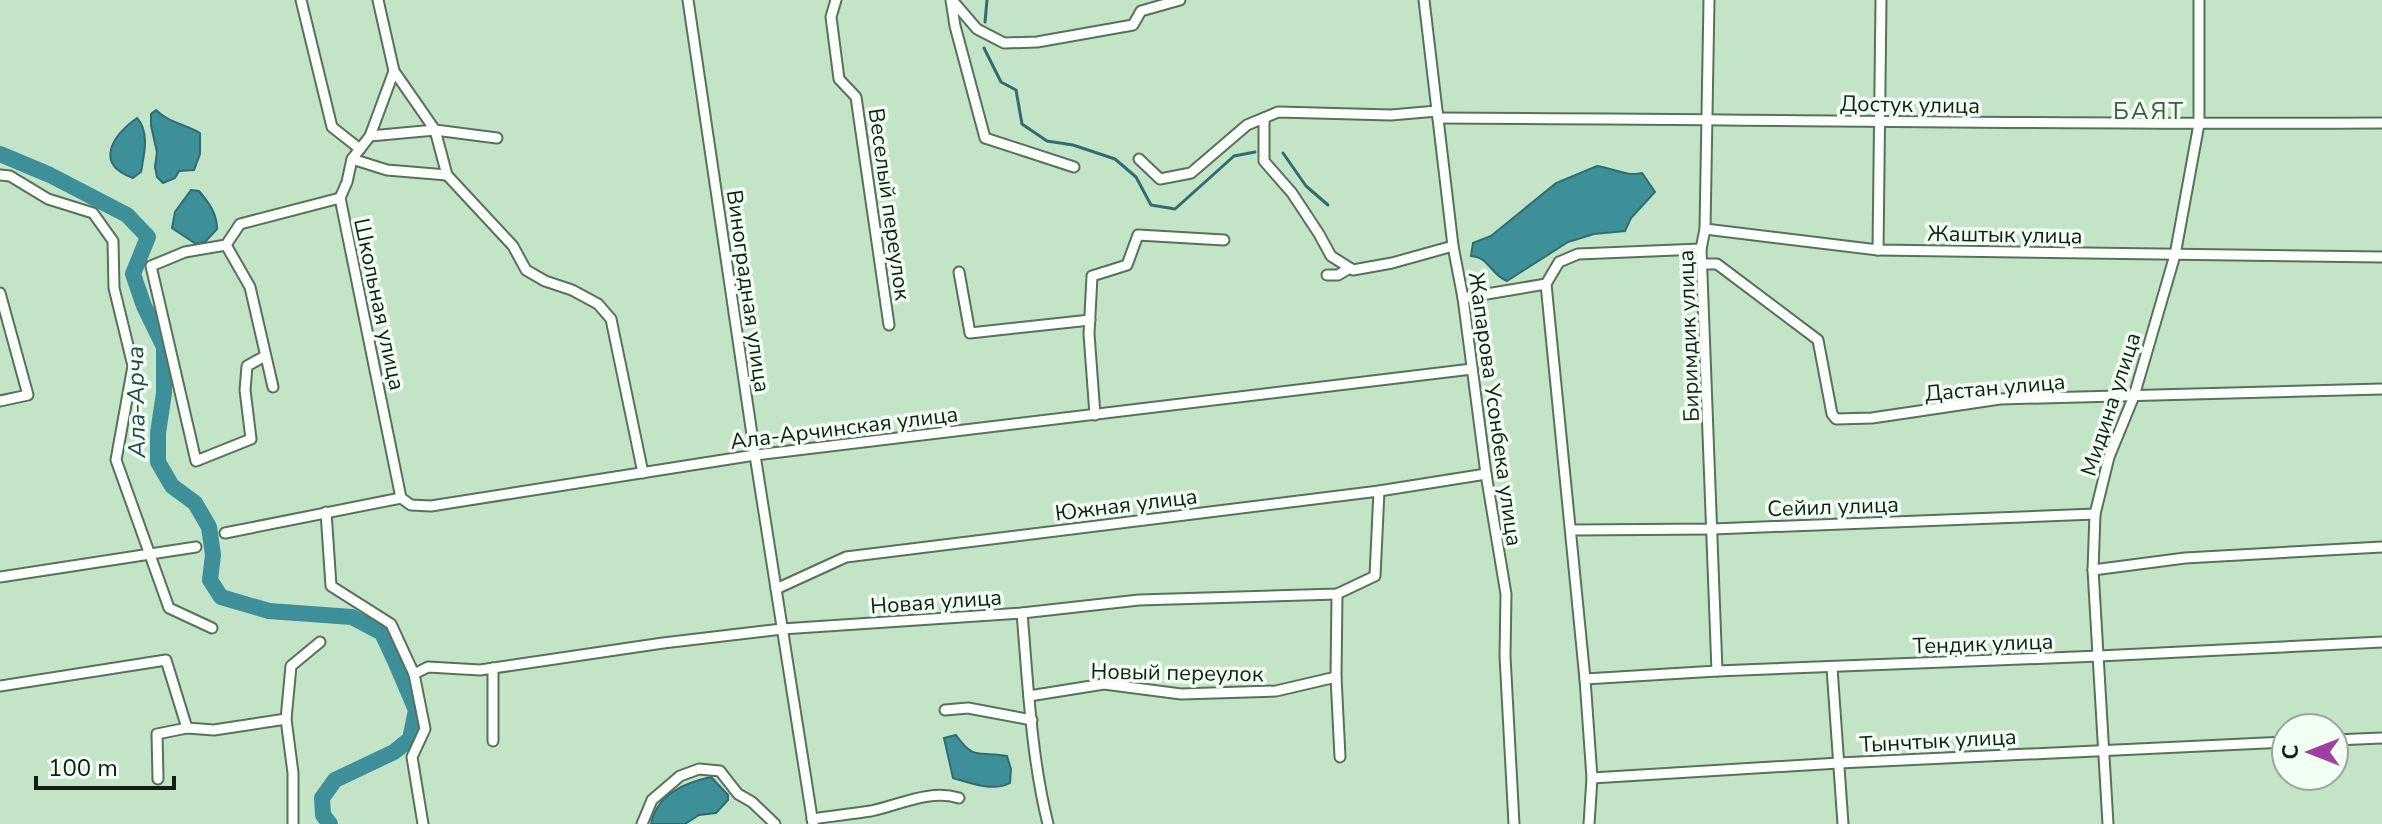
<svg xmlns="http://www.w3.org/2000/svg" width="2382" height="824" font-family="'Nunito Sans',sans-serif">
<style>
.water{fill:#3d8f9a;stroke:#306d72;stroke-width:2}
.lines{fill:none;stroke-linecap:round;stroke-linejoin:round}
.stream{stroke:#306d72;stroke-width:3}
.river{stroke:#3d8f9a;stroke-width:16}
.minor-casing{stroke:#567358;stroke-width:13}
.minor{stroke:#fff;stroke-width:9}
.labels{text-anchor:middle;stroke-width:7;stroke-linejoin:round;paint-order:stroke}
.street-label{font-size:22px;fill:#131f14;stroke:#f2fff3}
.neighbourhood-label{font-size:24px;letter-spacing:2px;fill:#405c42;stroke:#f2fff3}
.water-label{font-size:24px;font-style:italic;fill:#22484d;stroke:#f2fff3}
</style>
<rect width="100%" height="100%" fill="#c3e4c6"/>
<!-- water -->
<g class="water">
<path d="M 156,110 C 169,123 185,124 200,133 L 200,154 L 194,170 L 179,171 L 175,178 L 163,183 L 157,177 L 155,167 L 157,152 L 151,126 L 151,114 Z"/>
<path d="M 137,118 C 150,132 144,155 141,172 L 133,178 C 94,164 112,136 137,118 Z"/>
<path d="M 1597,166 C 1612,168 1627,177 1642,173 L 1655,192 L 1631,218 L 1625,231 L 1594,234 L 1568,242 L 1507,281 C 1491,275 1489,257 1471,256 L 1473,243 L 1491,236 L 1556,183 Z"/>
<path d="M 191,190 L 199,191 C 209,203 217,213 217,229 L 205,242 L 196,244 L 172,228 L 175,212 Z"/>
<path d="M 956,735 C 975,762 978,750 1007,756 L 1011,769 L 1010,783 C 994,792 970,783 953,778 L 944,738 Z"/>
<path d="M 711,777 L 728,795 L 728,800 L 716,813 L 699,815 L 685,824 L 651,824 C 657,794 684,783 711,777 Z"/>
</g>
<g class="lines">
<!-- stream -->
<g class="stream">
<polyline points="985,22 987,0"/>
<polyline points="984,48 1001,82 1016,90 1022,124 1047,141 1073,145 1115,159 1136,177 1151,205 1175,209 1234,156 1255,152"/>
<polyline points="1283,153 1306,186 1328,205"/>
</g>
<!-- river -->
<polyline class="river" points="0,154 50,175 127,215 148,237 133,274 144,306 164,347 164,393 158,433 158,462 172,486 195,503 209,527 213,555 210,580 221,597 269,611 352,617 382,633 396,663 416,710 410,739 394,752 335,780 322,798 323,815 330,824"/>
<defs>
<g id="minor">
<polyline points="301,0 332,127 360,149"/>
<polyline points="378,0 394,71 435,130 497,138"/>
<polyline points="688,0 755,455 813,824"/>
<polyline points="836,0 831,17 839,79 856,97 889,325"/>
<polyline points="951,0 955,26 985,138 1074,167"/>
<polyline points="952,0 977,29 1004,43 1037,42 1133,25 1141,11 1180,0"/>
<polyline points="1424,0 1453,246 1463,298 1486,474 1506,594 1505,656 1514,824"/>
<polyline points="1709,0 1705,229 1701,249 1717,671"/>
<polyline points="1264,118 1264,161 1292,193 1319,234 1331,256 1353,270 1392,263 1453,246"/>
<path d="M 1438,118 C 1753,119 2067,125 2382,123"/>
<polyline points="370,136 394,71"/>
<polyline points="352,159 387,170 447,175"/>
<polyline points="1139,159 1160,179 1191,173 1247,125 1278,112 1391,115 1437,111"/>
<polyline points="0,175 10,176 48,199 93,213 113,241 114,288 133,366 116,460 169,608 212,628"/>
<polyline points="1705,229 1878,250 2382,257"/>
<polyline points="226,245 250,287 273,387"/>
<polyline points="1878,250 1881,0"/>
<polyline points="1701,264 1717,264 1818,340 1832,414 1836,419 1872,418 2000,399 2382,389"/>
<polyline points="959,272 970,333 1090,320"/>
<polyline points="1327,275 1338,275 1350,268"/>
<polyline points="1546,284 1585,679 1592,778 1589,824"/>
<polyline points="0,293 28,395 0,401"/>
<polyline points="1463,298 1546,284 1559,262 1578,254 1701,249"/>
<polyline points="265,356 247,366 245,390 251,439 196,461 151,266 185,252 226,245 240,224 340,198"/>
<polyline points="1095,415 1089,334 1092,276 1127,265 1138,235 1224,240"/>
<polyline points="401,498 340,198 347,182 352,159 370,136 435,130 447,175 513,246 526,270 545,281 572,290 598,304 611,319 643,473"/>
<polyline points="326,512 331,586 391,624 414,674 425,729 412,757 423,824"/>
<polyline points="1572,530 1713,529 2095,514"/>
<polyline points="225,533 401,498 411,505 431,506 755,455 1472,369"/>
<polyline points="2093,570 2185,558 2382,547"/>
<polyline points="0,577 196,547"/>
<polyline points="776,589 846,557 1379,491 1486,474"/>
<path d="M 1022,613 C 1028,683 1031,756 1048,824"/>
<polyline points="493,668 493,741"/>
<polyline points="1832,668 1843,824"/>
<polyline points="414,674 428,667 480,670 663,643 782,629 1022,613 1139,600 1337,594 1375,576 1379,491"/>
<polyline points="1336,677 1340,757"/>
<polyline points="1585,679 1717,671 2099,656 2382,642"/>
<polyline points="0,686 166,660 187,728 214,730 286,719"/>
<polyline points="1029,696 1104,684 1181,694 1276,691 1336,677 1337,594"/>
<polyline points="945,710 968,708 1032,720"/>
<polyline points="2334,740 2382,738"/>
<polyline points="1592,778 1839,763 2286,742"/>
<polyline points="158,779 157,734 187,728"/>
<path d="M 812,819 C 832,816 851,814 871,811 C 900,805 929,789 959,798"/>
<polyline points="293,824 293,773 286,719 291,666 320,642"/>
<polyline points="642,824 652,800 680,776 699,769 720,771 738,794 752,802 775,824"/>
<polyline points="2108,824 2093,570 2095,514 2109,457 2134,396 2175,255 2199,124 2199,0"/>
</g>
</defs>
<!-- minor casing -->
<use href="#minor" class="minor-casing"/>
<!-- minor -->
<use href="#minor" class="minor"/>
</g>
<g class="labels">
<!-- street labels -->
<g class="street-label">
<text transform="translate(1910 104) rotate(1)" y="8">Достук улица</text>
<text transform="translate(890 204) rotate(82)" y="8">Веселый переулок</text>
<text transform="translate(2005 234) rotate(1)" y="8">Жаштык улица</text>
<text transform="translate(749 291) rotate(82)" y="8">Виноградная улица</text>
<text transform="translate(380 304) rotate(78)" y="8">Школьная улица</text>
<text transform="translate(1688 336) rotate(-92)" y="8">Биримдик улица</text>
<text transform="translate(1995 387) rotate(-5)" y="8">Дастан улица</text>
<text transform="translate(2110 404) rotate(-72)" y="8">Мидина улица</text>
<text transform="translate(1496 409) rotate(82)" y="8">Жапарова Усонбека улица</text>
<text transform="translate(844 427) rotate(-7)" y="8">Ала-Арчинская улица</text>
<text transform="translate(1126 504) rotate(-7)" y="8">Южная улица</text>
<text transform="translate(1833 506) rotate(-2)" y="8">Сейил улица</text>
<text transform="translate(936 601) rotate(-4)" y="8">Новая улица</text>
<text transform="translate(1983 643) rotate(-2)" y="8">Тендик улица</text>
<text transform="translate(1177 672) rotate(1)" y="8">Новый переулок</text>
<text transform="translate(1938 740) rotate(-3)" y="8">Тынчтык улица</text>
</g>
<!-- neighbourhood labels -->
<g class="neighbourhood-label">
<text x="2149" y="119">БАЯТ</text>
</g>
<!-- water labels -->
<g class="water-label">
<text transform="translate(136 402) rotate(-91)" y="8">Ала-Арча</text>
</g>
</g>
<!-- north arrow -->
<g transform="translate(2310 752) rotate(270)"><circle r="38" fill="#f2fff3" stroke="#99a59a" stroke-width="2"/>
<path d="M0-6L14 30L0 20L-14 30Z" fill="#a13da3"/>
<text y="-12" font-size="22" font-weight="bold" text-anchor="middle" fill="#131f14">С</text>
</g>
<!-- scale -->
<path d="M36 776v12h138v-12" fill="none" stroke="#131f14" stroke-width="4"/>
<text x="48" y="776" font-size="24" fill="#131f14" stroke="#f2fff3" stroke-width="6" paint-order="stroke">100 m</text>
</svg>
